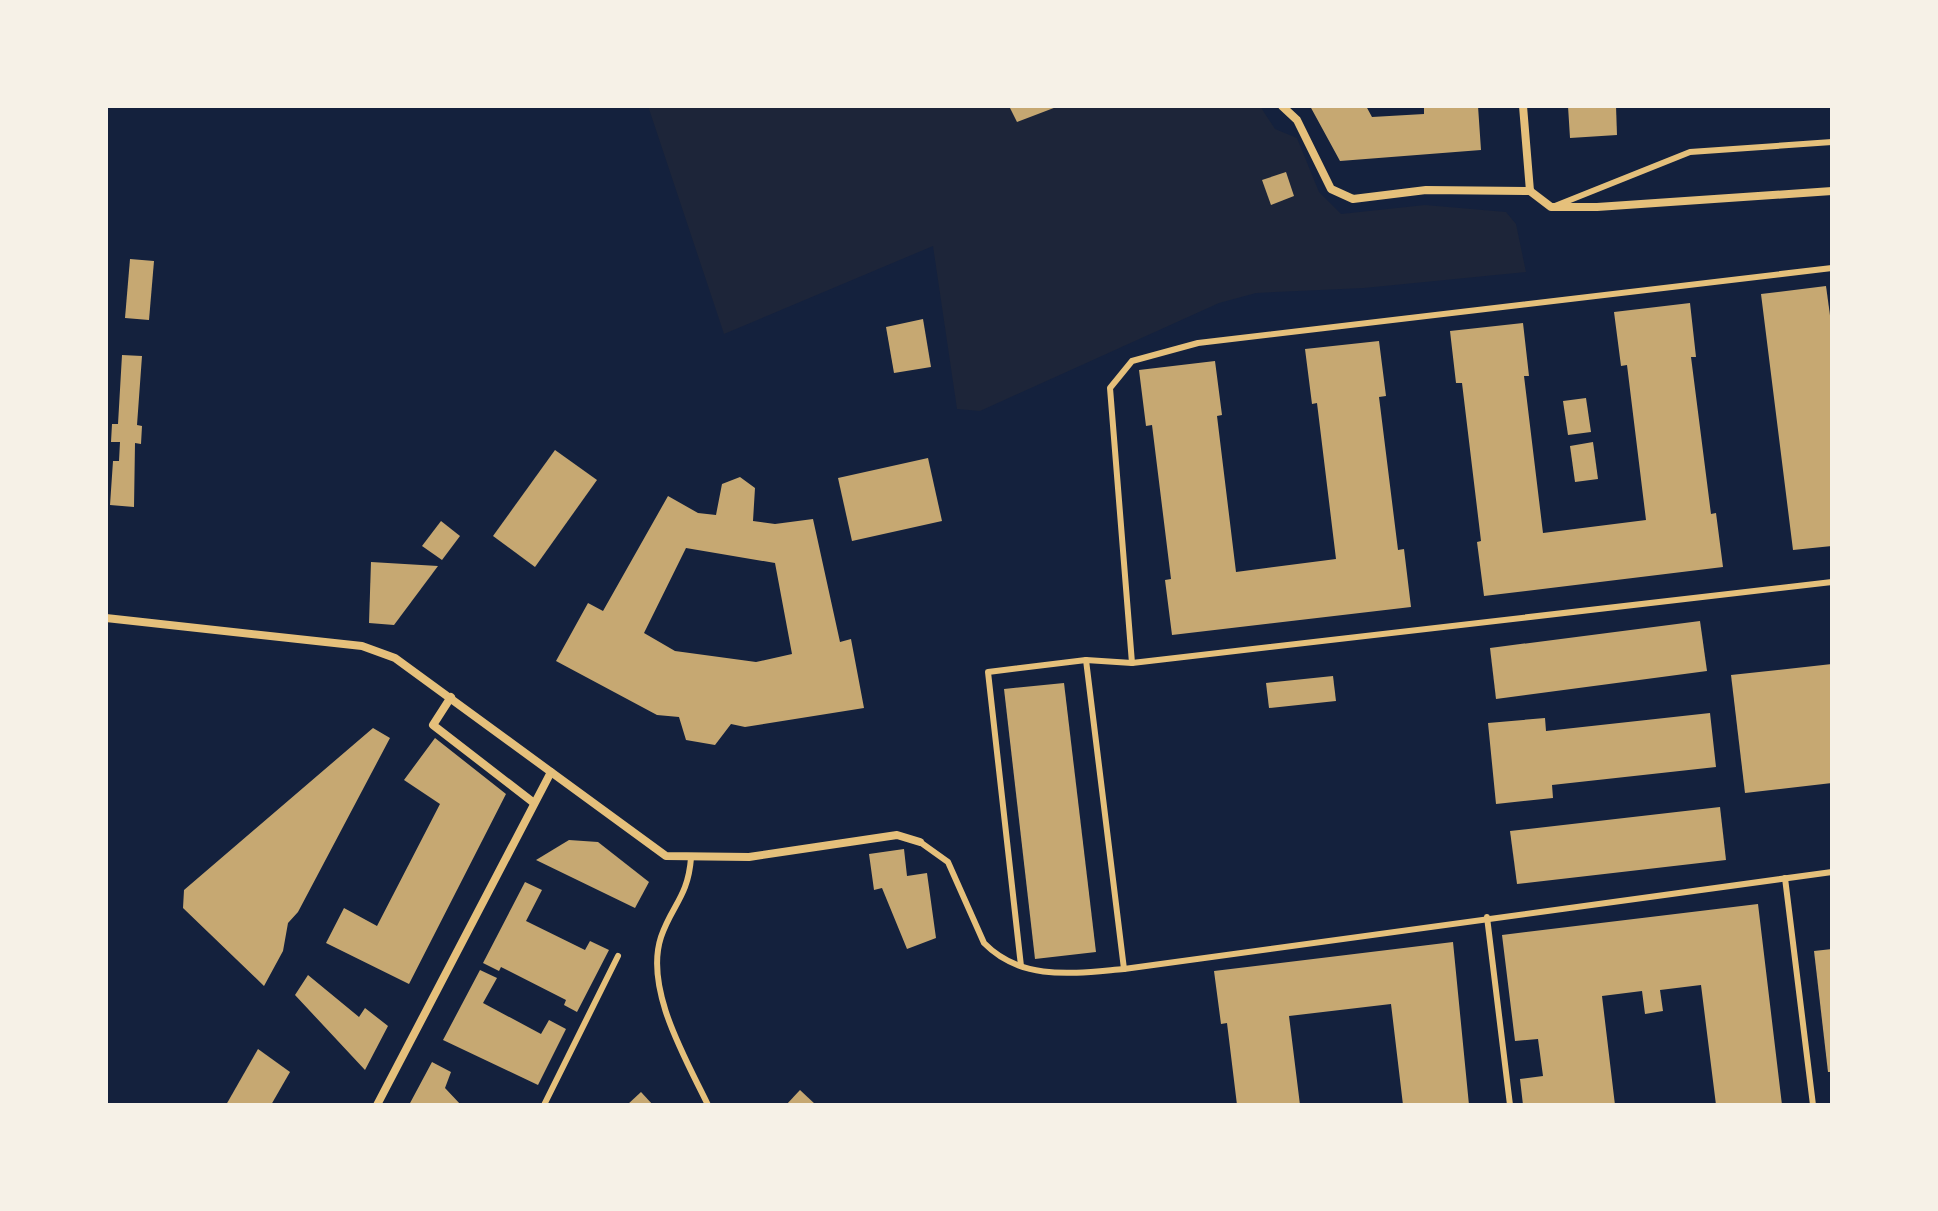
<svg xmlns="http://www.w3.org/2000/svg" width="1938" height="1211" font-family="'Crimson Pro',serif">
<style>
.green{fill:#1d2539}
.building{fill:#c6a872;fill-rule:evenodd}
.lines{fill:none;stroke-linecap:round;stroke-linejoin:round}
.service{stroke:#e5c07b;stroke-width:6}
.minor{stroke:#e5c07b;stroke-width:8}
</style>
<rect width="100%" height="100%" fill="#14213d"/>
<!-- green -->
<polygon class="green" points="648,106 1009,106 1017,121 1060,106 1260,106 1275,129 1297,138 1319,192 1341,214 1425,205 1506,212 1516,224 1526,272 1364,288 1256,293 1219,303 980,411 957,409 933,246 724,334"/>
<!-- building -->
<g class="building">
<polygon points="1009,106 1059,106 1017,122"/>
<polygon points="1310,106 1366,106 1372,117 1424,114 1424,106 1478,106 1481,150 1340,161"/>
<polygon points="1568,106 1616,106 1617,135 1570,138"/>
<polygon points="1286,172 1294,196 1271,205 1262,180"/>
<polygon points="130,259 154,261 149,320 125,318"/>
<polygon points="1826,286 1832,330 1832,546 1793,550 1761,294"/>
<polygon points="1690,303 1696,357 1691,357 1711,514 1716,513 1723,567 1484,596 1477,542 1481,541 1462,383 1456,383 1450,331 1523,323 1529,376 1524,376 1543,533 1646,520 1627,365 1621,366 1614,312"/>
<polygon points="923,319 931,367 894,373 886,327"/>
<polygon points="1379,341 1386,396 1379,397 1398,550 1404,549 1411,607 1172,635 1165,580 1171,579 1152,425 1146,426 1139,370 1215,361 1222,415 1217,416 1236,572 1336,559 1317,403 1312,404 1305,349"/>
<polygon points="122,355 142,356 137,425 142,426 141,444 135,443 134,507 110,505 113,461 119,461 120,442 111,442 112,424 118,424"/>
<polygon points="1586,398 1591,432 1568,435 1563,401"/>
<polygon points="1593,442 1598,479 1575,482 1570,446"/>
<polygon points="555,450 597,480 535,567 493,536"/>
<polygon points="928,458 942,521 852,541 838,478"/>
<path d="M 740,477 L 755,488 L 753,521 L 775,524 L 813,519 L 840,642 L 851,639 L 864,708 L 745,727 L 731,724 L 715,745 L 686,740 L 679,717 L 657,715 L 556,661 L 588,603 L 603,611 L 668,496 L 698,513 L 716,515 L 722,484 ZM 686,548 L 775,563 L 792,654 L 756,662 L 675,651 L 644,633 Z"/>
<polygon points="441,521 460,536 442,560 422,546"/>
<polygon points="371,562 438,566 394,625 369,623"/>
<polygon points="1700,621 1707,671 1496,699 1490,648"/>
<polygon points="1832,664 1832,783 1745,793 1731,675"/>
<polygon points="1333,676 1336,701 1269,708 1266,683"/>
<polygon points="1064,683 1096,952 1035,959 1004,689"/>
<polygon points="1710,713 1716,767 1552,785 1553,798 1496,804 1488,723 1545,718 1546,731"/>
<polygon points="373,728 390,738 298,912 288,923 283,951 264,986 183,908 184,890"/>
<polygon points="435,738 506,794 409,984 326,943 344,908 377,926 440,804 404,780"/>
<polygon points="1720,807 1726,860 1517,884 1510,831"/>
<polygon points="569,840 598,842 649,882 635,908 536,860"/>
<polygon points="904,849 907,876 927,873 936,938 907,949 882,888 874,890 869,854"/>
<polygon points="525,882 542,890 526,921 585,950 590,941 609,950 577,1012 564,1005 566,1000 501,967 499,971 483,963"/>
<polygon points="1758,904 1782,1105 1716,1105 1701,985 1660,990 1663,1011 1645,1014 1642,991 1602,996 1615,1105 1523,1105 1520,1079 1543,1076 1538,1039 1515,1041 1502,935"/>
<polygon points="1453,942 1469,1105 1403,1105 1391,1004 1289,1016 1300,1105 1237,1105 1227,1023 1221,1024 1214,971"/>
<polygon points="1832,949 1832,1072 1828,1072 1814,951"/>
<polygon points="480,970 497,978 483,1003 541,1034 549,1020 566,1029 538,1085 443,1040"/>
<polygon points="308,975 359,1017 365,1008 388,1026 365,1070 295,995"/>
<polygon points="258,1049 290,1072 271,1105 226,1105"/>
<polygon points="432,1062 451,1072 445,1088 461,1105 409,1105"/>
<polygon points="800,1090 816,1105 786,1105"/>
<polygon points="641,1092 653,1105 627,1105"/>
</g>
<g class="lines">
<!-- service -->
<g class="service">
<polyline points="1555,206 1690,152 1832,142"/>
<polyline points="1132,663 1110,388 1132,361 1198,343 1832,268"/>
<path d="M 920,842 L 948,862 L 984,943 C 1022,982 1075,973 1124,969 L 1832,872"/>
<path d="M 691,858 C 688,897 672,905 661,937 C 644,989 686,1059 708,1105"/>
<polyline points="1785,878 1813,1105"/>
<polyline points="1487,917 1510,1105"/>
<polyline points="1021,966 988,672 1086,660"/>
<polyline points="1124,969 1086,660 1132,663 1832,582"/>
<polyline points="544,1105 618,956"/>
</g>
<!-- minor -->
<g class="minor">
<polyline points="1282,106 1297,120 1331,189 1353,199 1426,190 1530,191"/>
<polyline points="1523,106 1530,191"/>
<polyline points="1530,191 1551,207 1597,207 1832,191"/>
<polyline points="106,618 362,646 395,658 666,856 749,857 897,835 920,842"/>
<polyline points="451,697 433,725 534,803"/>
<polyline points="377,1105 551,772"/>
</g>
</g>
<!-- border -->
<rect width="1938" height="1211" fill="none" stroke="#f6f1e7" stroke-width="216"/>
</svg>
